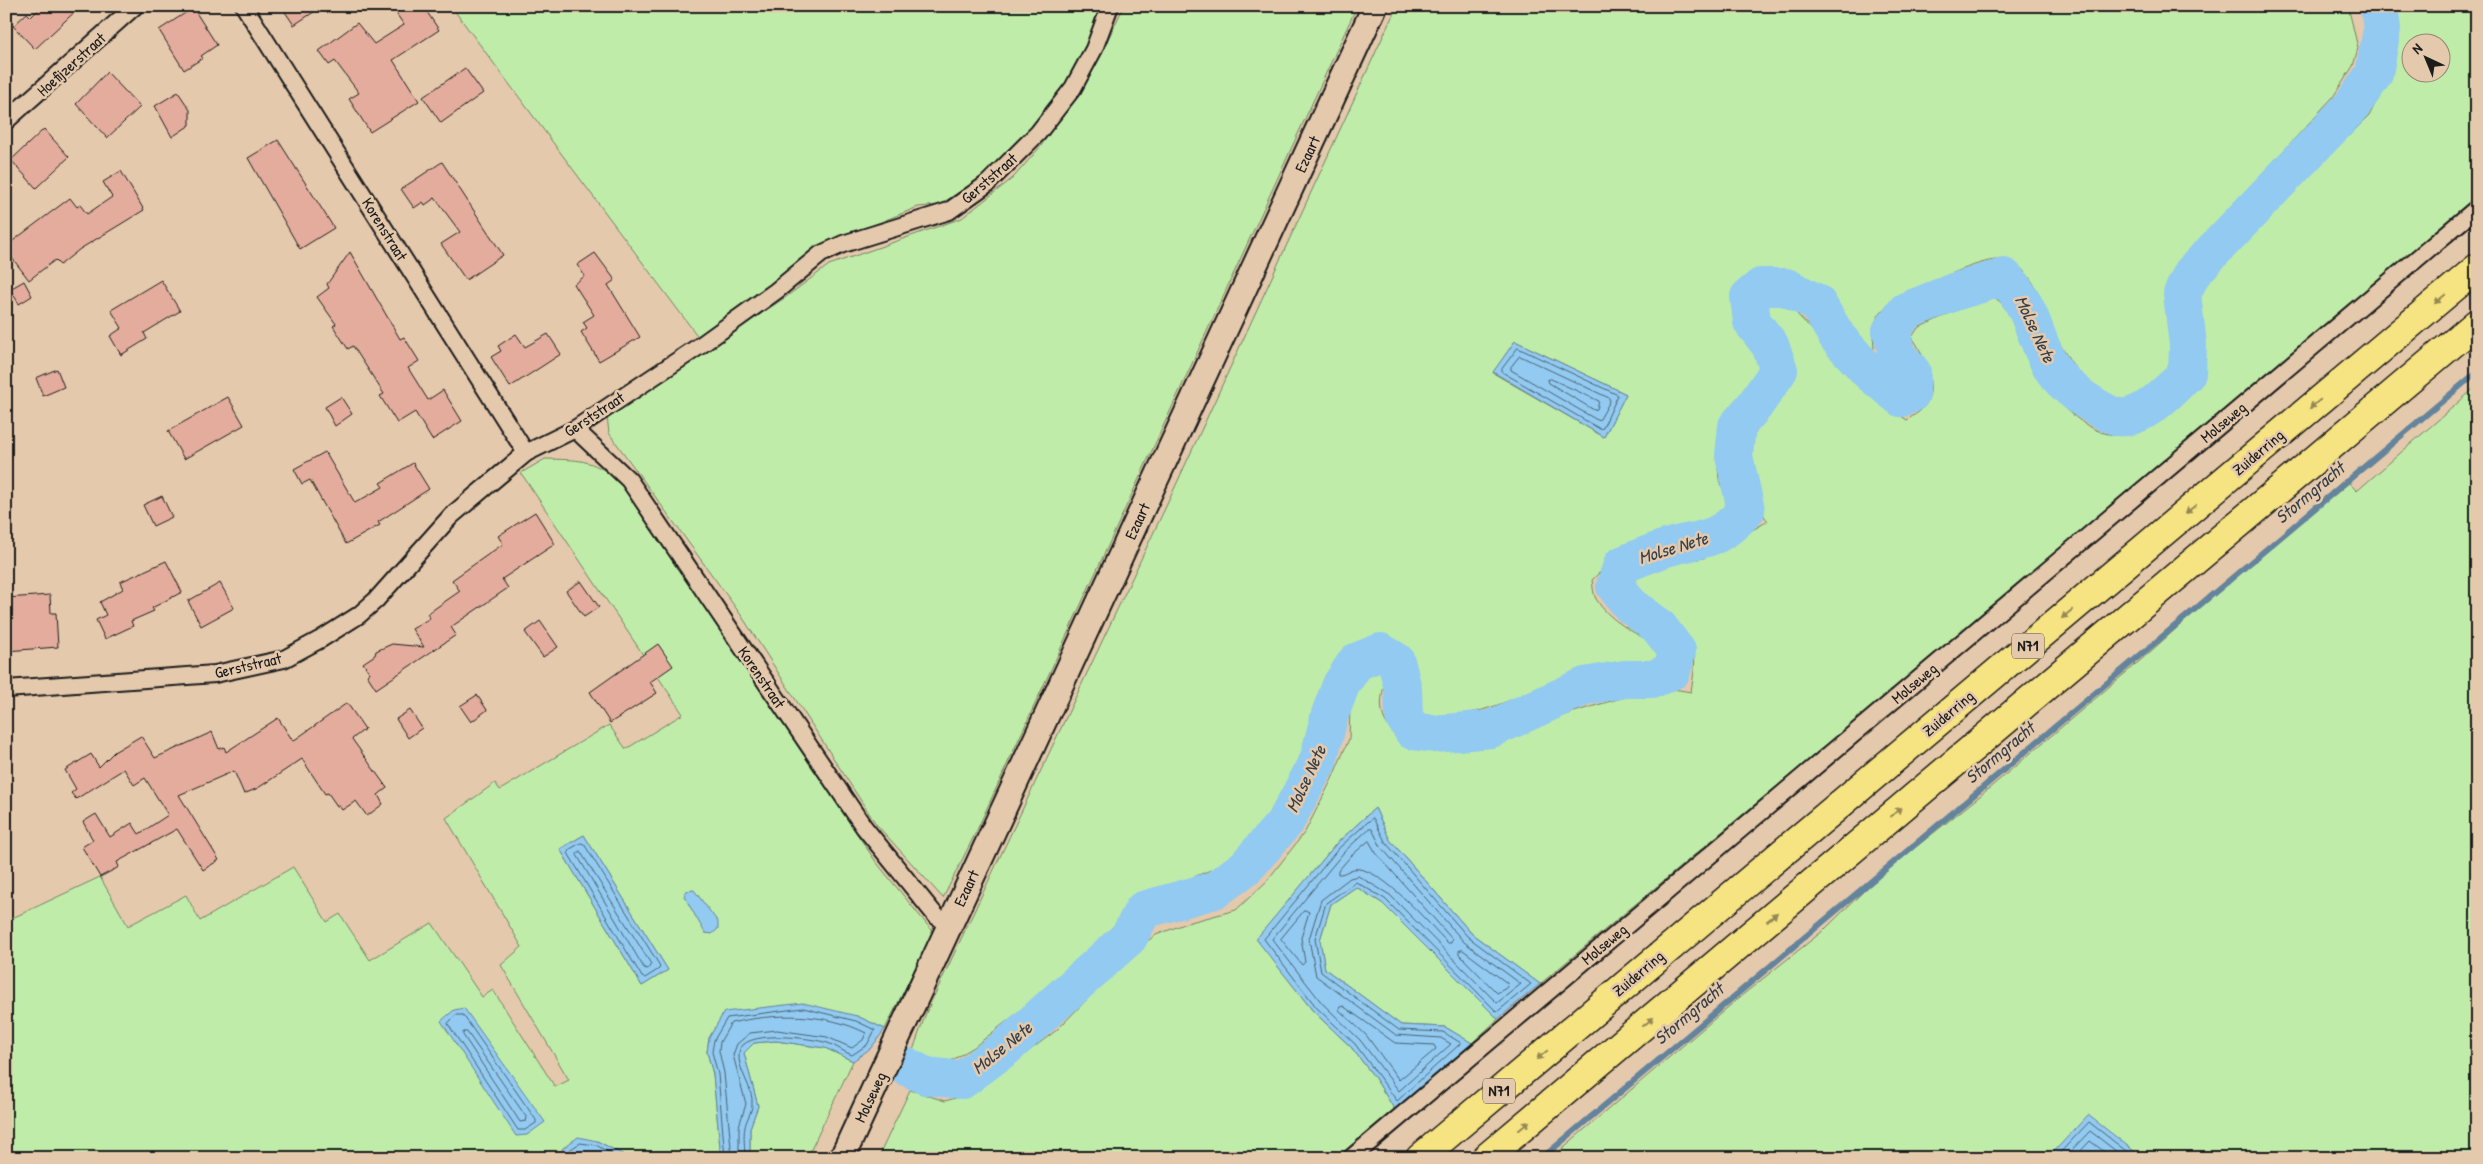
<svg xmlns="http://www.w3.org/2000/svg" width="2483" height="1164" font-family="'Patrick Hand',sans-serif">
<style>
.green{fill:#c0eca9;stroke:#6e8462;fill-rule:evenodd}
.water{fill:#92caf1;stroke:#63849c}
.lines{fill:none;stroke-linecap:round;stroke-linejoin:round}
.shore{stroke:#4b6271;stroke-width:1}
.stream{stroke:#63849c;stroke-width:6}
.river{stroke:#92caf1;stroke-width:38}
.building{fill:#e4ac9d;stroke:#1c1c1c}
.street-casing{stroke:#1c1c1c;stroke-width:20}
.secondary-casing{stroke:#1c1c1c;stroke-width:28}
.highway-casing{stroke:#1c1c1c;stroke-width:31}
.street{stroke:#e5c9ac;stroke-width:16}
.secondary{stroke:#e5c9ac;stroke-width:24}
.highway{stroke:#f6e381;stroke-width:28}
.oneway{fill:#948954}
.labels{text-anchor:middle;stroke-width:5;stroke-linejoin:round;paint-order:stroke}
.shield{fill:#e5c9ac;stroke:#585047;stroke-width:1}
.shield-label{font-size:15px;font-weight:bold;fill:#1c1c1c}
.street-label{font-size:16px;fill:#1c1c1c;stroke:#e5c9ac}
.water-label{font-size:18px;font-style:italic;fill:#343f47;stroke:#e5c9ac}
</style>
<rect width="100%" height="100%" fill="#e5c9ac"/>
<filter id="ink" filterUnits="userSpaceOnUse"><feTurbulence type="fractalNoise" baseFrequency=".02" numOctaves="2"/><feDisplacementMap in="SourceGraphic" scale="10" xChannelSelector="R" yChannelSelector="G"/><feConvolveMatrix kernelMatrix="1 2 1 2 8 2 1 2 1" color-interpolation-filters="sRGB"/></filter>
<g filter="url(#ink)">
<!-- green -->
<g class="green">
<polygon points="451,6 1102,6 1081,58 1062,90 1032,130 983,177 939,205 918,207 816,248 749,302 699,338"/>
<polygon points="1124,6 1357,6 976,832 943,898 876,824 741,615 609,433 607,416 786,297 829,265 962,218 1013,178 1041,146 1096,64"/>
<path d="M 1397,6 L 2348,6 L 2358,48 L 2353,66 L 2333,97 L 2191,251 L 2167,297 L 2171,357 C 2169,372 2159,381 2148,390 C 2126,407 2112,408 2092,388 C 2079,374 2068,359 2059,342 C 2048,320 2037,274 2014,264 C 2009,262 2000,260 1995,260 C 1974,262 1916,288 1896,299 C 1875,313 1872,324 1874,348 L 1864,351 L 1847,337 L 1824,304 L 1811,292 L 1783,276 L 1763,272 L 1750,277 L 1737,295 L 1741,311 L 1765,363 L 1764,373 L 1757,388 L 1721,431 L 1717,457 L 1719,480 L 1728,501 L 1727,516 C 1708,528 1687,532 1665,538 C 1639,545 1610,560 1592,580 C 1593,586 1593,594 1596,599 C 1609,621 1635,633 1656,645 L 1659,661 L 1655,669 L 1648,672 L 1633,668 L 1600,673 L 1563,685 L 1521,704 L 1520,696 C 1485,711 1457,720 1418,714 L 1406,660 L 1388,643 L 1371,643 L 1359,647 L 1346,659 L 1320,701 L 1318,728 L 1300,771 L 1268,820 L 1230,862 L 1140,899 L 1105,935 L 1045,991 L 974,1047 L 944,1065 L 924,1066 L 910,1059 L 926,1013 L 1170,498 ZM 1515,341 L 1626,394 L 1604,437 L 1493,373 Z"/>
<path d="M 2394,6 L 2477,6 L 2477,205 L 2036,569 L 1917,672 L 1766,795 L 1540,984 L 1472,934 L 1390,840 L 1375,808 L 1336,844 L 1257,939 L 1313,1011 L 1351,1047 L 1375,1078 L 1395,1110 L 1338,1158 L 878,1158 L 910,1090 L 945,1101 L 974,1093 L 1058,1029 L 1135,950 L 1156,935 L 1187,923 L 1236,910 L 1266,882 L 1305,832 L 1332,779 L 1349,739 L 1350,708 L 1363,680 L 1374,669 L 1380,667 L 1386,680 C 1360,752 1449,756 1496,745 C 1508,742 1519,734 1530,728 C 1548,720 1568,714 1587,708 C 1612,701 1642,691 1668,689 C 1676,689 1684,691 1691,692 C 1693,677 1697,659 1693,645 C 1689,629 1647,599 1633,589 L 1631,581 L 1645,571 L 1673,563 L 1704,558 L 1768,521 C 1759,511 1757,499 1753,486 C 1750,479 1744,468 1744,461 C 1745,431 1798,392 1792,362 C 1789,342 1770,327 1761,310 L 1766,302 L 1782,302 L 1795,312 L 1883,404 L 1907,420 C 1912,416 1919,413 1923,408 C 1940,390 1924,354 1912,337 L 1918,328 L 1990,295 C 2009,304 2012,324 2020,341 C 2042,387 2094,463 2152,425 C 2167,415 2188,402 2197,386 C 2212,358 2190,322 2200,292 C 2203,284 2212,275 2217,267 L 2369,116 L 2388,79 L 2396,50 ZM 2410,42 L 2440,42 L 2440,72 L 2410,72 Z"/>
<polygon points="2477,386 2477,1158 1551,1158 1740,997 1824,930 1877,878 1980,796 2142,659 2345,479 2357,491"/>
<path d="M 545,459 C 579,460 590,458 618,480 L 876,862 L 933,932 L 885,1029 L 857,1016 L 724,1013 L 709,1038 L 707,1052 L 713,1074 L 721,1158 L 630,1158 L 597,1141 L 563,1148 L 560,1158 L 6,1158 L 6,921 L 100,877 L 128,926 L 186,895 L 200,921 L 293,867 L 327,922 L 340,914 L 370,960 L 432,923 L 482,997 L 493,990 L 555,1087 L 569,1080 L 501,965 L 522,947 L 446,818 L 495,783 L 500,790 L 609,725 L 626,749 L 683,714 L 521,473 ZM 584,835 L 668,970 L 642,986 L 560,849 Z"/>
<polygon points="1356,887 1382,903 1498,1019 1472,1043 1445,1027 1401,1025 1325,969 1320,940 1331,904"/>
<polygon points="776,1041 825,1048 853,1061 807,1158 750,1158 750,1128 758,1106 744,1053 754,1043"/>
</g>
<!-- water -->
<g class="water">
<polygon points="1515,341 1626,394 1604,437 1493,372"/>
<polygon points="1375,808 1390,840 1472,934 1540,984 1498,1019 1382,903 1356,887 1331,904 1320,940 1325,969 1401,1025 1445,1027 1472,1043 1395,1110 1375,1078 1351,1047 1313,1011 1256,939 1336,844"/>
<polygon points="584,835 668,970 642,986 560,849"/>
<polygon points="694,890 718,922 718,929 712,934 705,933 684,896 686,891"/>
<polygon points="803,1003 857,1016 885,1029 871,1048 853,1061 825,1048 776,1041 754,1043 744,1053 758,1106 750,1128 750,1158 721,1158 713,1074 707,1052 709,1038 724,1012"/>
<polygon points="464,1008 545,1122 527,1135 516,1136 441,1021 454,1010"/>
<polygon points="2088,1115 2138,1154 2143,1158 2048,1158"/>
<polygon points="578,1137 597,1141 630,1158 560,1158 563,1148"/>
</g>
<g class="lines">
<!-- shore -->
<g class="shore">
<polygon points="1518,348 1618,395 1603,428 1600,429 1502,372 1502,369"/>
<polygon points="1520,356 1609,398 1610,401 1600,419 1597,420 1511,370 1511,367"/>
<polygon points="1551,379 1599,401 1597,409 1594,410 1549,383 1548,380"/>
<polygon points="1373,818 1386,843 1468,937 1531,984 1497,1012 1385,899 1356,882 1326,903 1315,939 1321,972 1399,1030 1443,1032 1461,1043 1397,1101 1355,1044 1317,1008 1264,939 1339,848"/>
<polygon points="1369,829 1372,829 1381,847 1464,942 1521,984 1497,1003 1390,895 1358,876 1350,878 1321,900 1309,939 1316,976 1396,1035 1441,1038 1451,1044 1399,1091 1360,1040 1322,1003 1272,939 1344,852"/>
<path d="M 1369,841 L 1376,853 L 1452,939 L 1451,943 L 1448,943 C 1429,924 1385,872 1359,869 C 1351,867 1345,875 1338,874 L 1338,871 L 1350,857 Z"/>
<polygon points="581,843 584,844 660,966 659,969 645,978 642,977 568,853 569,850"/>
<polygon points="580,851 651,964 648,969 644,968 577,855"/>
<polygon points="1305,910 1309,912 1301,938 1305,962 1302,965 1281,939"/>
<polygon points="1463,950 1507,983 1508,987 1497,993 1459,954 1459,951"/>
<polygon points="1340,1007 1343,1006 1395,1043 1434,1045 1436,1049 1399,1080 1366,1035 1339,1010"/>
<polygon points="456,1015 463,1015 536,1120 536,1123 525,1130 518,1130 448,1024"/>
<polygon points="464,1032 467,1032 527,1118 526,1121 520,1122 463,1035"/>
<polyline points="566,1158 568,1151 580,1143 596,1145 619,1158"/>
<path d="M 725,1158 L 718,1074 L 712,1052 L 714,1040 L 727,1018 L 803,1008 L 856,1021 L 875,1030 L 867,1045 L 852,1055 C 844,1052 836,1046 828,1043 C 812,1038 741,1028 739,1053 C 737,1071 754,1087 752,1105 C 752,1112 746,1120 745,1127 C 743,1136 745,1148 745,1158"/>
<path d="M 732,1158 L 724,1073 L 719,1051 L 720,1042 L 731,1023 C 774,1013 825,1012 866,1033 L 863,1040 L 852,1048 L 827,1037 L 777,1030 L 750,1033 L 737,1044 L 733,1055 L 746,1104 L 739,1126 L 739,1158"/>
<polyline points="2055,1158 2089,1122 2135,1158"/>
<polyline points="2064,1158 2090,1131 2125,1158"/>
<polyline points="2074,1158 2090,1141 2113,1158"/>
</g>
<!-- stream -->
<polyline class="stream" points="1542,1158 2477,372"/>
<!-- river -->
<path class="river" d="M 905,1066 L 926,1076 L 962,1080 L 1005,1048 L 1129,937 L 1143,910 L 1215,890 L 1246,867 L 1286,821 L 1318,761 L 1330,714 L 1341,685 L 1356,662 L 1381,652 L 1396,661 L 1403,689 L 1404,717 L 1413,731 L 1434,734 L 1491,729 L 1585,686 L 1625,679 L 1653,679 L 1672,671 L 1677,651 L 1658,626 L 1631,606 L 1615,586 L 1622,565 C 1636,559 1649,554 1663,549 C 1700,537 1717,544 1746,510 L 1734,456 L 1737,426 L 1755,405 L 1779,370 L 1770,345 L 1752,322 L 1749,297 L 1761,287 L 1786,287 L 1817,303 L 1838,338 L 1870,373 L 1901,398 L 1911,394 L 1912,372 L 1898,355 L 1891,331 L 1906,311 L 1954,292 L 2004,277 C 2032,307 2031,328 2048,361 C 2055,376 2068,387 2081,397 C 2091,404 2106,414 2118,417 C 2143,421 2172,388 2187,373 L 2188,345 L 2182,294 L 2192,273 L 2351,107 L 2374,74 L 2382,29 L 2379,6"/>
</g>
<!-- building -->
<g class="building">
<polygon points="42,6 81,6 35,49 13,26 27,13 31,17"/>
<polygon points="281,6 323,6 294,25"/>
<polygon points="391,6 423,6 439,30 393,60 419,101 370,132 349,99 359,93 335,61 329,65 319,51 357,23 374,44 404,25"/>
<polygon points="193,8 217,45 201,56 203,58 184,70 159,30"/>
<polygon points="465,68 483,93 441,123 423,97"/>
<polygon points="107,72 140,107 107,138 76,104"/>
<polygon points="178,92 190,110 190,125 172,137 155,106"/>
<polygon points="44,129 69,157 36,188 11,160"/>
<polygon points="278,140 334,228 300,249 248,158"/>
<polygon points="442,162 503,255 466,280 441,244 460,232 435,198 425,205 423,202 414,208 401,189"/>
<polygon points="121,171 144,210 80,249 60,265 55,260 29,280 6,250 6,246 70,198 77,207 80,205 87,214 112,197 103,182"/>
<polygon points="350,252 400,339 404,337 419,361 408,368 428,400 443,390 462,421 432,440 415,412 397,423 380,396 384,394 353,346 348,349 333,326 336,324 317,297 329,288 327,284"/>
<polygon points="595,253 615,280 608,285 640,337 599,361 581,332 587,328 583,322 594,315 574,284 585,276 577,265"/>
<polygon points="161,280 180,311 144,333 147,339 121,355 110,336 122,328 111,310"/>
<polygon points="24,281 32,296 19,304 10,289"/>
<polygon points="516,334 525,347 548,334 561,354 510,387 491,357 501,351 498,346"/>
<polygon points="57,369 64,387 43,396 36,378"/>
<polygon points="228,397 244,425 184,459 168,431"/>
<polygon points="341,397 352,414 335,426 325,407"/>
<polygon points="325,452 355,503 383,487 380,483 413,463 429,489 378,522 380,525 346,544 310,480 302,484 294,469"/>
<polygon points="162,496 172,517 153,526 143,505"/>
<polygon points="535,512 555,544 502,579 508,588 451,627 456,635 376,689 367,675 370,673 363,663 375,655 376,651 392,644 424,647 412,629 430,618 427,614 460,591 452,580 503,544 498,536"/>
<polygon points="166,561 182,592 152,608 154,611 131,621 133,626 105,639 96,620 106,615 100,602 123,589 120,582"/>
<polygon points="581,581 599,607 584,617 566,591"/>
<polygon points="220,583 234,608 201,626 188,601"/>
<polygon points="50,595 51,613 56,613 58,647 6,651 6,598"/>
<polygon points="540,621 558,647 543,657 525,632"/>
<polygon points="658,644 673,666 650,682 657,693 610,723 590,692"/>
<polygon points="477,695 487,710 471,722 460,706"/>
<polygon points="347,703 365,729 352,739 387,788 378,795 383,804 367,816 356,801 342,810 339,806 337,806 328,793 325,794 302,759 258,788 244,794 234,771 179,795 219,860 203,870 177,829 117,862 119,867 100,877 82,847 93,840 83,822 96,814 110,837 132,823 139,834 168,815 145,778 134,785 124,769 76,799 71,793 76,789 65,770 91,754 99,767 114,752 141,736 155,758 212,732 219,749 224,747 226,752 278,718 293,741"/>
<polygon points="410,710 422,728 408,738 396,719"/>
</g>
<g class="lines">
<defs>
<g id="street">
<polyline points="244,6 526,453"/>
<polyline points="6,121 135,6"/>
<polyline points="575,429 629,480 864,827 936,916 950,924"/>
<polyline points="6,689 215,674 284,659 321,639 359,615 376,600 451,516 526,453 575,429 701,345 776,291 821,254 843,244 949,211 987,184 1038,133 1073,88 1094,49 1110,6"/>
<polyline points="1351,1158 2477,208"/>
</g>
<polyline id="secondary" points="842,1158 1375,6"/>
<g id="highway">
<polyline points="1420,1158 2477,268"/>
<polyline points="1486,1158 2477,323"/>
</g>
</defs>
<!-- street casing -->
<use href="#street" class="street-casing"/>
<!-- secondary casing -->
<use href="#secondary" class="secondary-casing"/>
<!-- highway casing -->
<use href="#highway" class="highway-casing"/>
<!-- street -->
<use href="#street" class="street"/>
<!-- secondary -->
<use href="#secondary" class="secondary"/>
<!-- highway -->
<use href="#highway" class="highway"/>
</g>
<!-- one-way arrows -->
<defs><path id="oneway-solid" d="M-6-.8H1V-3.2L6.5 0L1 3.2V.8H-6Z" transform="scale(1.25)"/></defs>
<g class="oneway">
<use href="#oneway-solid" transform="translate(2440 299) rotate(140)"/>
<use href="#oneway-solid" transform="translate(2315 404) rotate(140)"/>
<use href="#oneway-solid" transform="translate(2191 509) rotate(140)"/>
<use href="#oneway-solid" transform="translate(2067 614) rotate(140)"/>
<use href="#oneway-solid" transform="translate(1896 812) rotate(-41)"/>
<use href="#oneway-solid" transform="translate(1772 917) rotate(-40)"/>
<use href="#oneway-solid" transform="translate(1648 1022) rotate(-40)"/>
<use href="#oneway-solid" transform="translate(1542 1055) rotate(140)"/>
<use href="#oneway-solid" transform="translate(1524 1126) rotate(-40)"/>
</g>
</g>
<g class="labels">
<!-- shield labels -->
<g class="shield">
<rect x="2012" y="633.5" width="32" height="25" rx="4"/>
<rect x="1483" y="1078.5" width="32" height="25" rx="4"/>
</g>
<g class="shield-label">
<text x="2028" y="651">N71</text>
<text x="1499" y="1096">N71</text>
</g>
<!-- street labels -->
<g class="street-label">
<text transform="translate(71 64) rotate(-42)" y="6">Hoefijzerstraat</text>
<text transform="translate(1307 154) rotate(-65)" y="6">Ezaart</text>
<text transform="translate(989 178) rotate(-41)" y="6">Gerststraat</text>
<text transform="translate(385 229) rotate(58)" y="6">Korenstraat</text>
<text transform="translate(594 414) rotate(-33)" y="6">Gerststraat</text>
<text transform="translate(2223 422) rotate(-40)" y="6">Molseweg</text>
<text transform="translate(2258 452) rotate(-40)" y="6">Zuiderring</text>
<text transform="translate(1137 521) rotate(-65)" y="6">Ezaart</text>
<text transform="translate(248 665) rotate(-13)" y="6">Gerststraat</text>
<text transform="translate(762 677) rotate(56)" y="6">Korenstraat</text>
<text transform="translate(1914 683) rotate(-40)" y="6">Molseweg</text>
<text transform="translate(1948 713) rotate(-40)" y="6">Zuiderring</text>
<text transform="translate(966 888) rotate(-65)" y="6">Ezaart</text>
<text transform="translate(1604 944) rotate(-40)" y="6">Molseweg</text>
<text transform="translate(1638 973) rotate(-40)" y="6">Zuiderring</text>
<text transform="translate(870 1097) rotate(-65)" y="6">Molseweg</text>
</g>
<!-- water labels -->
<g class="water-label">
<text transform="translate(2035 329) rotate(65)" y="6">Molse Nete</text>
<text transform="translate(2310 493) rotate(-40)" y="6">Stormgracht</text>
<text transform="translate(1673 548) rotate(-17)" y="6">Molse Nete</text>
<text transform="translate(2000 753) rotate(-40)" y="6">Stormgracht</text>
<text transform="translate(1306 779) rotate(-65)" y="6">Molse Nete</text>
<text transform="translate(1689 1014) rotate(-40)" y="6">Stormgracht</text>
<text transform="translate(1002 1048) rotate(-39)" y="6">Molse Nete</text>
</g>
</g>
<!-- margin -->
<rect width="2483" height="1164" fill="none" stroke="#e5c9ac" stroke-width="25"/>
<rect x="12" y="12" width="2458" height="1139" fill="none" stroke="#1c1c1c" stroke-width="2" filter="url(#ink)"/>
<!-- north arrow -->
<g transform="translate(2426 58) rotate(316)"><circle r="24" fill="#e5c9ac" stroke="#958472"/>
<path d="M0-4L9 19L0 12L-9 19Z" fill="#1c1c1c"/>
<text y="-8" font-size="14" font-weight="bold" text-anchor="middle" fill="#1c1c1c">N</text>
</g>
</svg>
